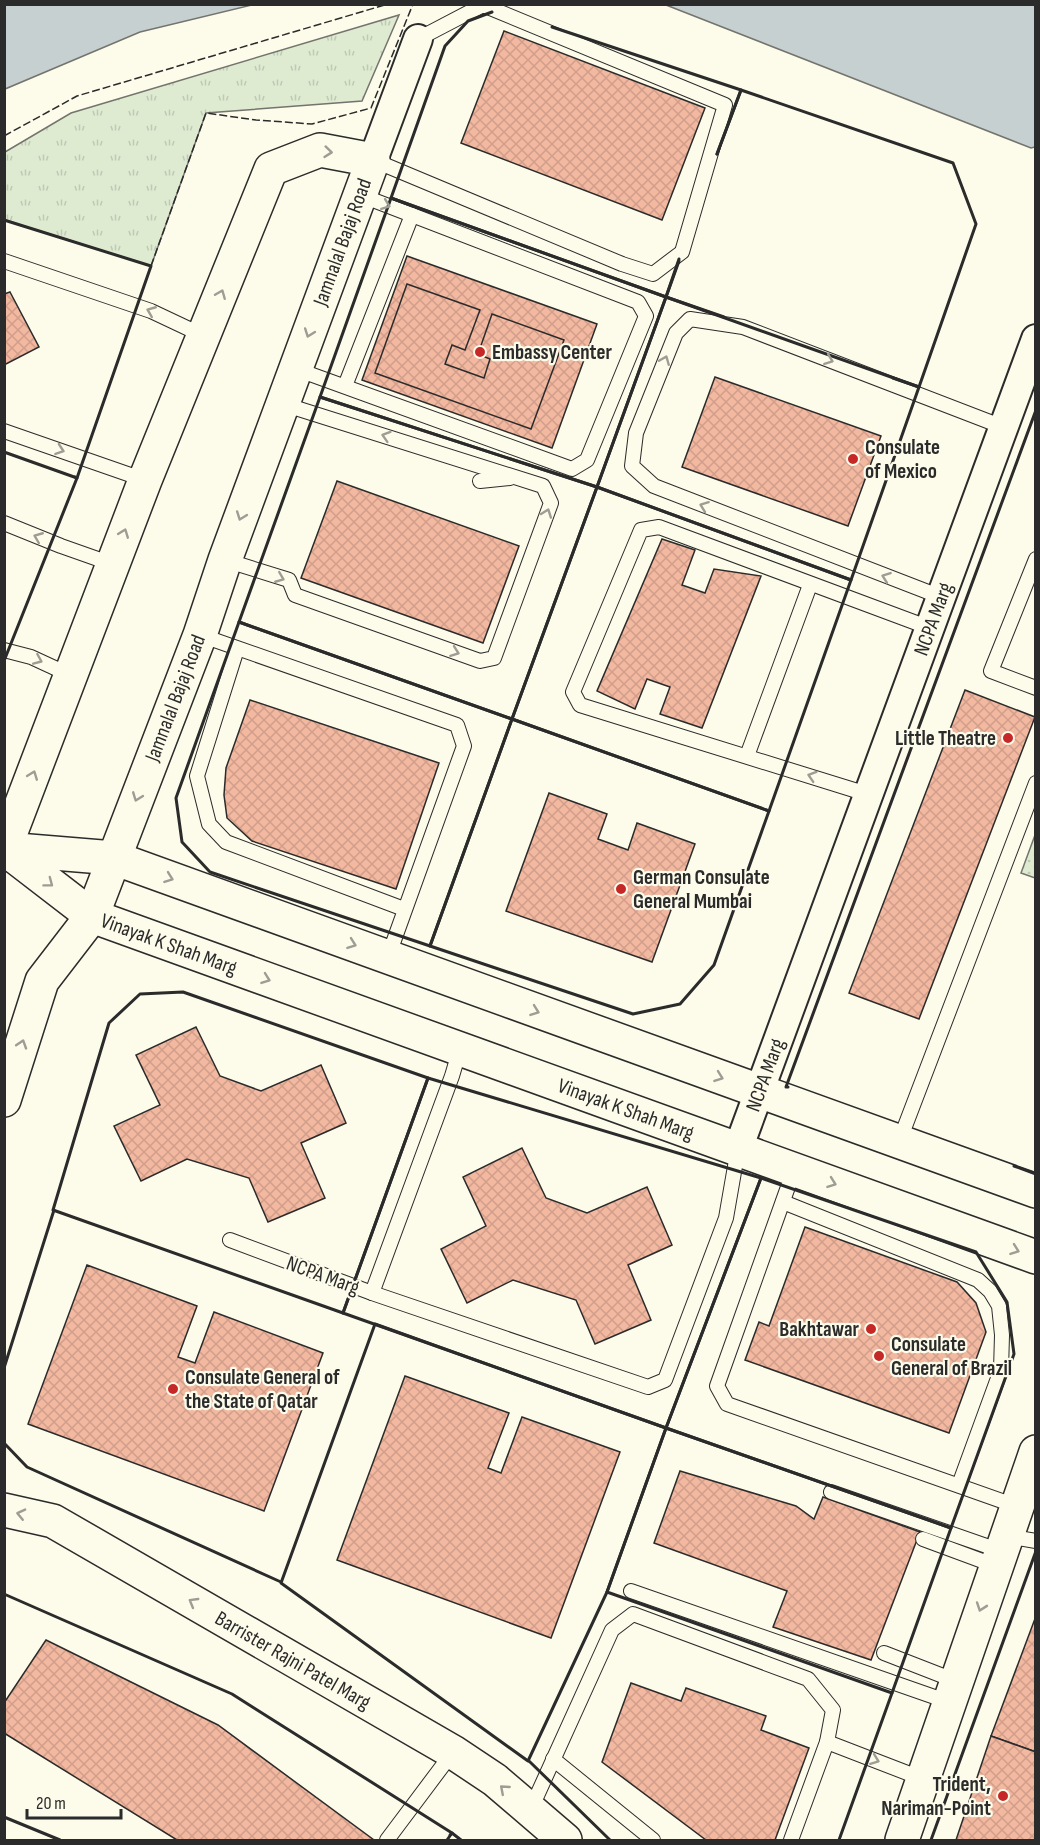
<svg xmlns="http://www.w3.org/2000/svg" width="1040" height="1845" font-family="'Sofia Sans Condensed',sans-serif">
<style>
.park{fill:url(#park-tufts);stroke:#74746e;stroke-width:1.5}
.garden{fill:url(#garden-dots);stroke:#74746e;stroke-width:1.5}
.water{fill:#c7d0d0;stroke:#74746e;stroke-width:1.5}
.building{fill:url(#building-cross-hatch);stroke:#2b2b2b;stroke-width:1.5}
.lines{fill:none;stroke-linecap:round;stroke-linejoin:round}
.service-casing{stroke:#2b2b2b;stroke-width:16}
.minor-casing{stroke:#2b2b2b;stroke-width:32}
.tertiary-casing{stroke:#2b2b2b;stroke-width:36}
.service{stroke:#fdfbea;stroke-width:14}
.minor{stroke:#fdfbea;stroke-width:28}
.tertiary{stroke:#fdfbea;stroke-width:33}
.fence{stroke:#2b2b2b;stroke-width:1.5;stroke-dasharray:8 3;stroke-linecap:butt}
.wall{stroke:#2b2b2b;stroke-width:3}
.oneway{stroke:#9e9d94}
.poi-dot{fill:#c62828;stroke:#fdfbea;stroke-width:2}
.labels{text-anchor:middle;stroke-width:4.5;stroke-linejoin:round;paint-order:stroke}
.street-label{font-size:21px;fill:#2b2b2b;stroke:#fdfbea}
.poi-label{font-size:21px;font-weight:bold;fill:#2b2b2b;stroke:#fdfbea;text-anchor:start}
</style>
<defs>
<pattern id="park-tufts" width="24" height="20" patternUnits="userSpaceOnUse" patternTransform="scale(1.5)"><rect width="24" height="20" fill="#deebd1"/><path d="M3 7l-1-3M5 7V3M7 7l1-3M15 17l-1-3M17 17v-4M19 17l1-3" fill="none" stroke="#bfcab4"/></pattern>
<pattern id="garden-dots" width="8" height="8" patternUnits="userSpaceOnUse" patternTransform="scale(1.5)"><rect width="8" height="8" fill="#deebd1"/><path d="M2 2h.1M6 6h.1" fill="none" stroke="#bfcab4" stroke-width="1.8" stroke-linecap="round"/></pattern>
<pattern id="building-cross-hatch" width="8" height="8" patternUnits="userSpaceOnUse" patternTransform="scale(1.5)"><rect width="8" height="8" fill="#f2b8a0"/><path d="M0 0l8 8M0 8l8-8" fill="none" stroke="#d09e8a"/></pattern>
</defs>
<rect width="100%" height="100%" fill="#fdfbea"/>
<!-- park -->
<polygon class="park" points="399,15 362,101 206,113 151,266 5,220 5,152 71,113"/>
<!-- garden -->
<polygon class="garden" points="1035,835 1035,878 1021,873"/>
<!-- water -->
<g class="water">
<polygon points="5,4 252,4 252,5 140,32 5,89"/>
<polygon points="666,5 1035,5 1035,147 1031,148"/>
</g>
<!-- building -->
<g class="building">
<polygon points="504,31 705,108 662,220 461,143"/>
<polygon points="407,256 597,324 552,448 362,380"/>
<polygon points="407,284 480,310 465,350 452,345 445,364 484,378 490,359 478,354 492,314 564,340 531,429 375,373"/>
<polygon points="10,292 39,347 4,365 4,294"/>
<polygon points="715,377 881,436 848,526 682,467"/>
<polygon points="337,481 519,546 483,643 301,578"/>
<polygon points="662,539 695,550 682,585 705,593 714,569 761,576 702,728 660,714 670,687 647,679 635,709 597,691"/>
<polygon points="965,690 1035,717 919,1019 849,993"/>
<polygon points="250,700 439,763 396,889 252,841 227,818 224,795 226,768"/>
<polygon points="549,793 607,814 598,839 628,850 637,823 695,844 652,962 506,911"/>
<polygon points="196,1027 220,1076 261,1091 321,1065 346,1123 301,1143 325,1198 268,1222 249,1178 187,1159 141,1181 114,1126 160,1105 136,1055"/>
<polygon points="522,1148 546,1198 587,1213 647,1187 672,1245 628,1265 651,1320 595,1344 576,1300 513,1280 467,1303 441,1249 486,1226 463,1177"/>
<polygon points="805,1227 957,1282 976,1303 986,1332 949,1433 745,1360 759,1322 769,1326"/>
<polygon points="87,1265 197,1306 178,1357 195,1363 214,1312 323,1353 264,1511 28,1424"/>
<polygon points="405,1376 509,1413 488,1468 501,1473 522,1417 620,1452 551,1638 337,1560"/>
<polygon points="680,1471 796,1506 814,1519 823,1497 920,1532 871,1660 773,1627 787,1591 654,1543"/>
<polygon points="1036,1616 1036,1752 991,1736"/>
<polygon points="46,1640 218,1725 374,1840 177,1840 4,1733 4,1703"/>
<polygon points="631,1683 681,1701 686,1688 766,1716 761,1730 809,1748 775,1840 706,1840 602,1762"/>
<polygon points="991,1736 1036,1752 1036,1840 956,1840"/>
</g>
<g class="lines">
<defs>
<g id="service">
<polyline points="373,160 622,264 653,274 682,252 725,105 483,5 418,39"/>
<polyline points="4,261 151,311 204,336"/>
<polyline points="296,369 572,469 587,460 646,316 638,302 360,195"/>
<polyline points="345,386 412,215"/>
<polyline points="4,431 145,480"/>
<polyline points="480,481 510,478"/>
<polyline points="4,523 61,546 112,564"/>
<polyline points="1036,559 991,671 1036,688"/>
<polyline points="225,560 289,580 295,595 480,661 494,658 551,503 543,486 283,404"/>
<polyline points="941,597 654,486 632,466 636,433 676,333 690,319 743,327 1003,427"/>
<polyline points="200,635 457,725 464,746 388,957"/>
<polyline points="237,649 197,776 209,824 226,842 404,909"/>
<polyline points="4,650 31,657 70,675"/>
<polyline points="747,756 810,585"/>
<polyline points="867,794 580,705 573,692 641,530 659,527 930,628"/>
<polyline points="899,1142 1036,783"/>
<polyline points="794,1170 717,1386 727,1404 1016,1506"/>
<polyline points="783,1202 978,1280 990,1291 999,1306 1002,1335 1001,1370 959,1485"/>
<polyline points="230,1240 372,1293 648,1387 665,1380 726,1218 738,1149"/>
<polyline points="372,1293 452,1076 460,1049"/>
<polyline points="831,1492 1001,1551"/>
<polyline points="1006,1536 1036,1541"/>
<polyline points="923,1539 996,1566"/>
<polyline points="631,1591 949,1702"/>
<polyline points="884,1653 956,1681"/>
<polyline points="827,1742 923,1779"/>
<polyline points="553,1759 653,1840"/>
<polyline points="530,1811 612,1630 633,1614 808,1679 833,1710 827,1742 791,1840"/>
<polyline points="387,1840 453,1752"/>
</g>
<g id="minor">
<polyline points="373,160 418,39"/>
<polyline points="738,1149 1036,339"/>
</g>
<g id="tertiary">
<polyline points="5,849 92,916 1036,1257"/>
<polyline points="5,849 114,858 1036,1191"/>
<polyline points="4,850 145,480 271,169 320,150 373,160 225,560 200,635 92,916 42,981 4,1100"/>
<polyline points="4,1510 53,1521 453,1752 495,1780 565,1840"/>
<polyline points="902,1840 1036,1452"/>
</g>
</defs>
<!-- service casing -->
<use href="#service" class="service-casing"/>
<!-- minor casing -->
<use href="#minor" class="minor-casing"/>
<!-- tertiary casing -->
<use href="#tertiary" class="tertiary-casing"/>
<!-- service -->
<use href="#service" class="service"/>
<!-- minor -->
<use href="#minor" class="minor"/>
<!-- tertiary -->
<use href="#tertiary" class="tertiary"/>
<!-- fence -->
<g class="fence">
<polyline points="4,136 77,96 388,4"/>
<polyline points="151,266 206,113 256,120 312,124 371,108 413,4"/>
</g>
<!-- wall -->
<g class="wall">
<polyline points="492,12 468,21 445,46 391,198 666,297 679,261"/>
<polyline points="552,27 741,90 717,154"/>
<polyline points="717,154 741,90 953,163 976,224 919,387 893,378"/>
<polygon points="391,198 666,297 597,487 320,397"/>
<polyline points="4,220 151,266 77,478 4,452"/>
<polyline points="679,259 666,297 724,317"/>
<polygon points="666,297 919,387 851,580 597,487"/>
<polygon points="320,397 597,487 512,719 239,622"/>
<polygon points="597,487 851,580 769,811 512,719"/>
<polygon points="239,622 512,719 430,946 210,872 182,842 176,798"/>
<polyline points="4,661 77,478 75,477"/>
<polygon points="512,719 769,811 714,965 680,1004 633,1014 430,946"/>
<polygon points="183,992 428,1078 343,1313 53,1210 109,1023 140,994"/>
<polygon points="428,1078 761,1178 666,1428 343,1313"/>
<polyline points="788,1087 786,1087 1036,410"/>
<polyline points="1014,1166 1036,1174"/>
<polygon points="761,1178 976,1252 1007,1302 1014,1354 951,1528 666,1428"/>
<polygon points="375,1324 666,1428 607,1592 528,1761 281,1583"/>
<polyline points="4,1368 54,1210"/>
<polygon points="666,1428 951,1528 892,1693 607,1592"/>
<polyline points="4,1443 27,1467 281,1582"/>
<polyline points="4,1594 232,1694 452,1833 447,1840"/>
<polyline points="529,1761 610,1840"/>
<polyline points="4,1817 60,1840"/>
<polyline points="450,1835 452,1833 461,1840"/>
<polyline points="839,1840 892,1693"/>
<polyline points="931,1840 1036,1551"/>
</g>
</g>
<!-- one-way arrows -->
<defs><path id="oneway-chevron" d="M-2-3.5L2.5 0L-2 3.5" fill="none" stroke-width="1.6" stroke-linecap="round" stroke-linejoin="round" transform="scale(1.5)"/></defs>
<g class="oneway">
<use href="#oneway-chevron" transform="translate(328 152) rotate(6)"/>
<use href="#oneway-chevron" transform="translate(386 205) rotate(21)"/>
<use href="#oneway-chevron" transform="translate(221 294) rotate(-68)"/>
<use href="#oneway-chevron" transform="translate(151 311) rotate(-158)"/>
<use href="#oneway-chevron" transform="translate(309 333) rotate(110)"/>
<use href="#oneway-chevron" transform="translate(665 360) rotate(-68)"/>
<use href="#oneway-chevron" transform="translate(829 360) rotate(21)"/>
<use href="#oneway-chevron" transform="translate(386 436) rotate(-163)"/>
<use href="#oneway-chevron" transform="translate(60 450) rotate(19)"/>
<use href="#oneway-chevron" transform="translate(704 506) rotate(-159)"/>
<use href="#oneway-chevron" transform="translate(547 513) rotate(-70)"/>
<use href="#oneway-chevron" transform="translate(241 516) rotate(110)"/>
<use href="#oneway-chevron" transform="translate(124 533) rotate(-69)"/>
<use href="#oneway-chevron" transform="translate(38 537) rotate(-158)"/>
<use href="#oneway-chevron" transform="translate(886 577) rotate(-160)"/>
<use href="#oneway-chevron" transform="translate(280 578) rotate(22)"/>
<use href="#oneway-chevron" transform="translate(455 652) rotate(20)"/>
<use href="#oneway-chevron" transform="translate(38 660) rotate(23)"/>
<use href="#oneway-chevron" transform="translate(33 775) rotate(-69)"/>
<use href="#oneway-chevron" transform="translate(812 776) rotate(-162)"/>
<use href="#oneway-chevron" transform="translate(137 797) rotate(111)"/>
<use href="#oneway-chevron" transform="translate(169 878) rotate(20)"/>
<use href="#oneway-chevron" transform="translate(49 883) rotate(37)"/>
<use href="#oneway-chevron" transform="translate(352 944) rotate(20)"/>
<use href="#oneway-chevron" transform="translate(266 979) rotate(20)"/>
<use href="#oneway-chevron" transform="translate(535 1011) rotate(20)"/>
<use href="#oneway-chevron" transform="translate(22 1044) rotate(-72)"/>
<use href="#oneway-chevron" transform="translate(719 1077) rotate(20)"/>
<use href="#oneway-chevron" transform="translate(832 1183) rotate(20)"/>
<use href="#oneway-chevron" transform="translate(1015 1250) rotate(20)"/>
<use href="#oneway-chevron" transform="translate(21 1514) rotate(-167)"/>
<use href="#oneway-chevron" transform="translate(193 1602) rotate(-150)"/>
<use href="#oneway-chevron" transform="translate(981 1607) rotate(109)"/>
<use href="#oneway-chevron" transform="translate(875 1760) rotate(21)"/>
<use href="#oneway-chevron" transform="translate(504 1789) rotate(-139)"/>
</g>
<!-- markers -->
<g class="poi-dot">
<circle cx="480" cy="352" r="6"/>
<circle cx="853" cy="459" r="6"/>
<circle cx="1008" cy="738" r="6"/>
<circle cx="621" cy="889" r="6"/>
<circle cx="871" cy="1329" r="6"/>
<circle cx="879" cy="1356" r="6"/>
<circle cx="173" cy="1389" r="6"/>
<circle cx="1003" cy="1796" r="6"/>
</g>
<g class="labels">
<!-- street labels -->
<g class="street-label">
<text transform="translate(342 242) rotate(-70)" y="7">Jamnalal Bajaj Road</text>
<text transform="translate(933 619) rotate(-70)" y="7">NCPA Marg</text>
<text transform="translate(175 698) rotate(-69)" y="7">Jamnalal Bajaj Road</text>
<text transform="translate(169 944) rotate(20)" y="7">Vinayak K Shah Marg</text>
<text transform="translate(765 1075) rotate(-70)" y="7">NCPA Marg</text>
<text transform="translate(626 1109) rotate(20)" y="7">Vinayak K Shah Marg</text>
<text transform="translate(323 1275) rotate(20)" y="7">NCPA Marg</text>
<text transform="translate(293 1660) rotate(30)" y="7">Barrister Rajni Patel Marg</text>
</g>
<!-- poi labels -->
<g class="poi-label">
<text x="492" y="359">Embassy Center</text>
<text x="865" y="454">Consulate<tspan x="865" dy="24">of Mexico</tspan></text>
<text x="996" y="745" text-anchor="end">Little Theatre</text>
<text x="633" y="884">German Consulate<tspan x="633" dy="24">General Mumbai</tspan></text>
<text x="859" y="1336" text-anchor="end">Bakhtawar</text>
<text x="891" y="1351">Consulate<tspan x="891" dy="24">General of Brazil</tspan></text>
<text x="185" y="1384">Consulate General of<tspan x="185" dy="24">the State of Qatar</tspan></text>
<text x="991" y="1791" text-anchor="end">Trident,<tspan x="991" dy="24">Nariman-Point</tspan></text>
</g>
</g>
<!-- border -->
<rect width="1040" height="1845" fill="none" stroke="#2b2b2b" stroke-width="12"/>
<!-- scale -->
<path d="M27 1809v9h94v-9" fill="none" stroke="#2b2b2b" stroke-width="3"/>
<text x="36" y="1809" font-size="18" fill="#2b2b2b" stroke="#fdfbea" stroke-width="4.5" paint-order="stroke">20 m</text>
</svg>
